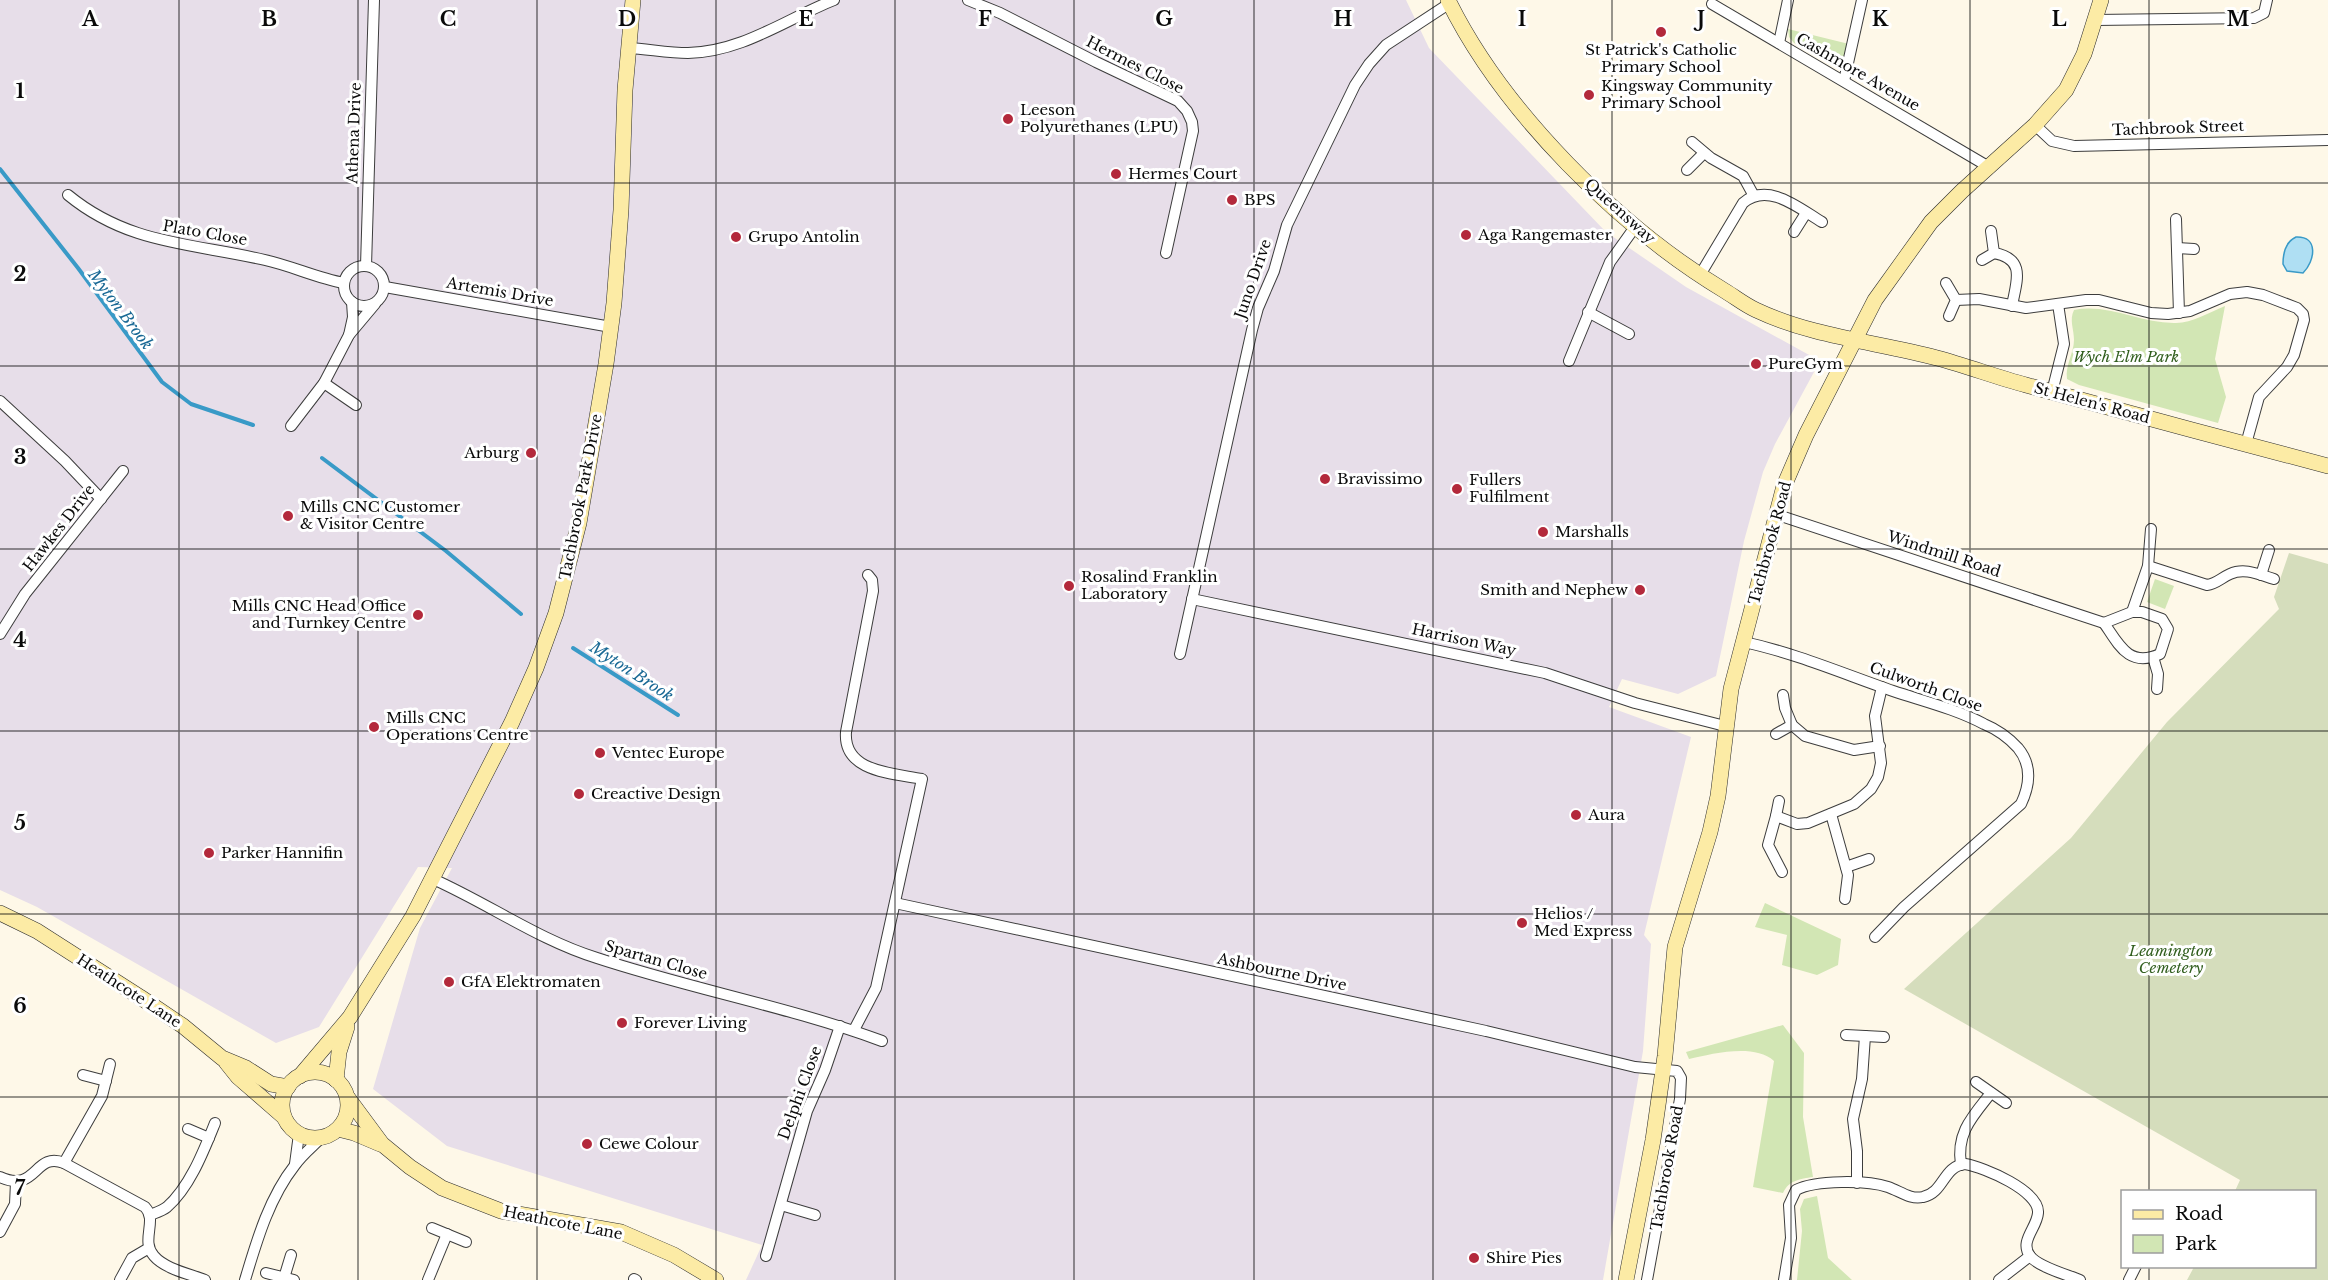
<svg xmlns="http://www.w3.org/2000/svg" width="2328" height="1280" font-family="'Libre Baskerville',serif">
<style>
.industrial{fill:#e7dee9}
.green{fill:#d2e6b4}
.cemetery{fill:#d5ddbc}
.water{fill:#afdff3;stroke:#399ac7;stroke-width:1.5}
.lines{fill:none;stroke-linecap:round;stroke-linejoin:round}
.stream{stroke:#399ac7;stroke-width:4}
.street-casing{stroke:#3d3d3d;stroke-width:12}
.secondary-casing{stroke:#2c2c2c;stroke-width:16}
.street{stroke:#fff;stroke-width:10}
.secondary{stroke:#fceba5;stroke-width:15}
.grid{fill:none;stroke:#0a0a0a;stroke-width:1.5;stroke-opacity:0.55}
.poi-dot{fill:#b3293b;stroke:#fff;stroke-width:2}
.labels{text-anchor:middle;stroke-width:6;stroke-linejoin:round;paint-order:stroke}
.poi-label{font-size:15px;fill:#0a0a0a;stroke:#fff;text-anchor:start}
.street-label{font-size:15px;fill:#0a0a0a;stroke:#fff}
.park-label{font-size:15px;font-style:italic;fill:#315e1e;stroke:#fff}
.water-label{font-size:16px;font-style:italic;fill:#1a6995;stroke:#fff}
.grid-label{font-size:20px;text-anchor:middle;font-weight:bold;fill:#0a0a0a;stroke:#fff;stroke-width:6;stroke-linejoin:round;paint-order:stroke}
</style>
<rect width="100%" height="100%" fill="#fef8e8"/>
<!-- industrial -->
<polygon class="industrial" points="0,0 1406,0 1429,48 1606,232 1686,287 1820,361 1775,444 1763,472 1744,541 1716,676 1678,694 1622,679 1609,707 1691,737 1644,935 1651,944 1643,1051 1603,1280 746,1280 762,1245 447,1146 373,1089 420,928 452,868 418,867 319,1027 276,1043 37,907 0,890"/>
<!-- green -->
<g class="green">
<polygon points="1788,29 1849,44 1843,69 1794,43 1789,37"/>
<path d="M 2225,306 L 2215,359 L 2226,397 L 2218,423 L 2079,385 L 2067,379 C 2065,365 2074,353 2074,340 C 2074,329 2069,320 2074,310 C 2108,303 2142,324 2176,323 C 2192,323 2210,312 2225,306 Z"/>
<polygon points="2155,579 2174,586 2165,609 2147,602"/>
<polygon points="1765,903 1841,939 1838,965 1817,975 1782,965 1787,935 1755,927"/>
<path d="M 1783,1025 L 1804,1053 L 1803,1117 L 1813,1177 C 1800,1179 1789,1180 1783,1193 L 1753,1187 L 1774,1061 C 1754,1043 1712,1054 1689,1059 L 1686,1052 Z"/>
<polygon points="1817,1196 1828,1258 1852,1280 1797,1280 1802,1231 1800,1209 1804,1199"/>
</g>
<!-- cemetery -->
<polygon class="cemetery" points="2289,553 2328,564 2328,1280 2187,1280 2194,1267 2314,1266 2314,1192 2235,1191 2240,1180 1904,989 2071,838 2167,722 2279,609 2274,597"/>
<!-- water -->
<path class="water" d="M 2296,237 C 2319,236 2315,261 2303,273 L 2287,271 L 2283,264 C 2283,254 2285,242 2296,237 Z"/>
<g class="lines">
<!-- stream -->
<g class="stream">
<polyline points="0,169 78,268 162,382 191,404 253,425"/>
<polyline points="322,458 446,551 521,614"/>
<polyline points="573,648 678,715"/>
</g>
<defs>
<g id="street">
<polyline points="968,0 1000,13 1096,62 1178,101 1187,111 1192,122 1193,131 1166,253"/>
<polyline points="1712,4 1989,167"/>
<polyline points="2095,20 2254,18 2264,13 2267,0"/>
<polyline points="1779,43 1788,0"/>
<path d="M 628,48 C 648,49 668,53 688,53 C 742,52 786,19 834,0"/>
<polyline points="1844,81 1862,0"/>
<polyline points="2035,125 2052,141 2074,146 2328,140"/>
<polyline points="1692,142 1711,158 1743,176 1754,196"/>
<polyline points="1687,170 1704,153"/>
<path d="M 68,195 C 129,245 192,243 265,260 C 292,266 317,278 344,283"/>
<polyline points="2176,219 2179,313"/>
<polyline points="1991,231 1994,253"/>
<polyline points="1794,232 1806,213"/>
<polyline points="2177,248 2194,249"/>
<path d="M 1982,260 L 1994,253 C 2027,259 2016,282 2012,306"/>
<circle cx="364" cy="286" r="20"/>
<polyline points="366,266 374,0"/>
<path d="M 1700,275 L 1743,203 C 1768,181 1800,209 1822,222"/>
<polyline points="1946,283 1956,300 1949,316"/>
<polyline points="385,287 611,327"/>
<polyline points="1956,300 1979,299 2026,308 2086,300 2099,300 2151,313 2168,314 2190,311 2230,294 2247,292 2263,295 2297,308 2303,314 2304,320 2294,355 2287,367 2259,397 2246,444"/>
<polyline points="1588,312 1629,334"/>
<polyline points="349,335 353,317 352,302"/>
<polyline points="1569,361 1610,262 1635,227"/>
<polyline points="324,383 356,405"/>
<polyline points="2052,392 2064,344 2058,304"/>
<polyline points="0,401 65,461 101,499"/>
<polyline points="291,426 324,383 349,335 375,304"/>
<polyline points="1775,514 2104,623"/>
<path d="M 2148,566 L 2207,585 C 2216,584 2221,578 2230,574 C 2245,567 2260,575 2274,579"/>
<polyline points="2261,575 2269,550"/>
<polyline points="1192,599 1545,673 1635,703 1725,726"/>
<path d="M 2132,612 L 2142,612 L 2162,619 L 2168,629 L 2160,654 C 2129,668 2119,645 2104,623 Z"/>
<polyline points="2132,612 2148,566 2151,529"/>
<polyline points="0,634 25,594 123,471"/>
<path d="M 1744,642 C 1795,653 1844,674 1893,691 C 1923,701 1956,709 1984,724 C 1996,729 2009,738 2018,748 C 2032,765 2030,785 2021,804 L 1904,907 L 1875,937"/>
<polyline points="1180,654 1252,330 1258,308 1274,271 1287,225 1355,85 1369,64 1386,45 1450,3"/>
<polyline points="2153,657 2158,674 2157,689"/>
<polyline points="1783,695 1785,708 1792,725 1805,736 1854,750 1880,746"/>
<polyline points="1776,734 1792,725"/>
<polyline points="1831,814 1848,875 1845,899"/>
<polyline points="1776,816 1779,801"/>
<polyline points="1846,867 1869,859"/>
<polyline points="1782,872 1768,845 1776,816 1797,824 1808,823 1854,804 1871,789 1878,777 1881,763 1875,716 1882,687"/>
<path d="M 433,879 C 489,904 539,940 597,958 C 691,989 790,1007 882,1041"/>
<polyline points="895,903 1486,1031 1635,1067 1677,1071 1681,1078 1680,1099 1647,1280"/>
<path d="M 854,1030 L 876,988 L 922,779 C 892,773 843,772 846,732 L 873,591 L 872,580 L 868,575"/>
<polyline points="1846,1035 1884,1037"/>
<polyline points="83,1075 106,1081"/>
<polyline points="1976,1082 2006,1103"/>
<polyline points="188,1129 209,1138"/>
<polyline points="64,1163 102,1096 110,1064"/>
<polyline points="295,1164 299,1134"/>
<path d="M 1961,1165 C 1956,1133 1972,1117 1991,1093"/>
<path d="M 0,1177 C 37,1194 34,1151 64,1163 L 145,1207 C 158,1221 140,1240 154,1256 C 165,1269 190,1274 205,1280"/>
<polyline points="1857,1183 1857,1151 1853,1119 1862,1079 1865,1036"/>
<polyline points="781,1205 815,1215"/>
<path d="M 150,1215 C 155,1213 162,1211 167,1207 C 190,1187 204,1150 215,1123"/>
<polyline points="432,1228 466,1242"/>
<polyline points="0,1232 15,1204 16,1182"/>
<polyline points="766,1256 807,1111 825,1070 840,1026"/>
<polyline points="266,1273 294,1280"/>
<polyline points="284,1278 291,1255"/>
<polyline points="634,1279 636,1280"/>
<polyline points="120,1280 132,1258 149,1248"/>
<path d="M 245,1280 C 257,1240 269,1198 295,1165 C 302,1155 312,1147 321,1138"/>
<polyline points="428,1280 447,1234"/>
<path d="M 1784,1280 L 1791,1238 L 1789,1205 L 1796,1190 C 1815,1180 1867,1180 1888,1187 C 1900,1191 1910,1200 1923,1197 C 1944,1193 1943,1166 1965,1164 C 1984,1167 2040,1191 2038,1213 C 2037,1228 2019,1241 2030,1256 C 2038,1267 2068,1275 2080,1280"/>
<polyline points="1999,1280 2030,1256"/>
<polyline points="2129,1280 2136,1266"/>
</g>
<g id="secondary">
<path d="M 1448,0 C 1503,112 1619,227 1725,291 C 1735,297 1745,305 1756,310 C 1813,337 1877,342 1937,358 C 1967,366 1996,377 2026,385 C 2127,413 2227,439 2328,466"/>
<polyline points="0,913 37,931 140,997 183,1026 222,1058 246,1068 271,1084 288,1087"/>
<polyline points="226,1062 238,1077 284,1117"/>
<circle cx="315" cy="1105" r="33"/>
<polyline points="300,1076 350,1017 413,916 512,722 536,668 556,613 579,523 606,364 614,303 621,210 625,90 633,0"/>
<polyline points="336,1080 339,1052 347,1027"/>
<polyline points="348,1098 382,1144 410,1167 442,1188 501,1211 621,1232 674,1255 716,1280"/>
<polyline points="338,1129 354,1133 380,1144"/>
<polyline points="1626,1280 1653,1140 1665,1056 1675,947 1710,832 1718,796 1731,689 1784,486 1806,435 1875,300 1931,222 1962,191 2035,125 2066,90 2084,54 2101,0"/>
</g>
</defs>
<!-- street casing -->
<use href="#street" class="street-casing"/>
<!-- secondary casing -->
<use href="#secondary" class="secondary-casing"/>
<!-- street -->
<use href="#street" class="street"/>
<!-- secondary -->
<use href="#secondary" class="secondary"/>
</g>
<!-- grid -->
<path class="grid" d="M 179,0 L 179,1280M 358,0 L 358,1280M 537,0 L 537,1280M 716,0 L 716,1280M 895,0 L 895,1280M 1074,0 L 1074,1280M 1254,0 L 1254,1280M 1433,0 L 1433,1280M 1612,0 L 1612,1280M 1791,0 L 1791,1280M 1970,0 L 1970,1280M 2149,0 L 2149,1192M 0,183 L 2328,183M 0,366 L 2328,366M 0,549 L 2328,549M 0,731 L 2328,731M 0,914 L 2328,914M 0,1097 L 2328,1097M 2149,1266 L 2149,1280"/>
<!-- markers -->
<g class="poi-dot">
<circle cx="1661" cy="32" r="6"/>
<circle cx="1589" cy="95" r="6"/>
<circle cx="1008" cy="119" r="6"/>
<circle cx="1116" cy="174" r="6"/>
<circle cx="1232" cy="200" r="6"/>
<circle cx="1466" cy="235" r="6"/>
<circle cx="736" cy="237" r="6"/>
<circle cx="1756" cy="364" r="6"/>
<circle cx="531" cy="453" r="6"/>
<circle cx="1325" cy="479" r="6"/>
<circle cx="1457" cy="489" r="6"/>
<circle cx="288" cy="516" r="6"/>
<circle cx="1543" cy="532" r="6"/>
<circle cx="1069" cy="586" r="6"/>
<circle cx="1640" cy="590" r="6"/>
<circle cx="418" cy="615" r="6"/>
<circle cx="374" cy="727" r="6"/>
<circle cx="600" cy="753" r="6"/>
<circle cx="579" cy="794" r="6"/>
<circle cx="1576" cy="815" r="6"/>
<circle cx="209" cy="853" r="6"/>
<circle cx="1522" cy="923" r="6"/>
<circle cx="449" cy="982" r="6"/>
<circle cx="622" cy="1023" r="6"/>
<circle cx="587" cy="1144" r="6"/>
<circle cx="1474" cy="1258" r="6"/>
</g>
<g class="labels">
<!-- poi labels -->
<g class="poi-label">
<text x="1661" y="55" text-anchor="middle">St Patrick's Catholic<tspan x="1661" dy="17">Primary School</tspan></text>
<text x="1601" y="91">Kingsway Community<tspan x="1601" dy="17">Primary School</tspan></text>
<text x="1020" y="115">Leeson<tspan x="1020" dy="17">Polyurethanes (LPU)</tspan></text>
<text x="1128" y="179">Hermes Court</text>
<text x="1244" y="205">BPS</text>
<text x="1478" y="240">Aga Rangemaster</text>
<text x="748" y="242">Grupo Antolin</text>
<text x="1768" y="369">PureGym</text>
<text x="519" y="458" text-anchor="end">Arburg</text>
<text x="1337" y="484">Bravissimo</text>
<text x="1469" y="485">Fullers<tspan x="1469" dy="17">Fulfilment</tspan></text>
<text x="300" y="512">Mills CNC Customer<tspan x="300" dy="17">&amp; Visitor Centre</tspan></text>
<text x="1555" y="537">Marshalls</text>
<text x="1081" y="582">Rosalind Franklin<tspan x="1081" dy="17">Laboratory</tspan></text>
<text x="1628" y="595" text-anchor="end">Smith and Nephew</text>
<text x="406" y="611" text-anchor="end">Mills CNC Head Office<tspan x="406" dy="17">and Turnkey Centre</tspan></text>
<text x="386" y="723">Mills CNC<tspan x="386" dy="17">Operations Centre</tspan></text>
<text x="612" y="758">Ventec Europe</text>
<text x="591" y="799">Creactive Design</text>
<text x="1588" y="820">Aura</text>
<text x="221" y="858">Parker Hannifin</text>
<text x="1534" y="919">Helios /<tspan x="1534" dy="17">Med Express</tspan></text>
<text x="461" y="987">GfA Elektromaten</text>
<text x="634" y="1028">Forever Living</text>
<text x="599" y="1149">Cewe Colour</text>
<text x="1486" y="1263">Shire Pies</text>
</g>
<!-- street labels -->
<g class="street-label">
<text transform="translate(1135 65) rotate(27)" y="5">Hermes Close</text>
<text transform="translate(1858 72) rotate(30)" y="5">Cashmore Avenue</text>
<text transform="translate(2178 128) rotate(-2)" y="5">Tachbrook Street</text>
<text transform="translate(354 133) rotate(-88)" y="5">Athena Drive</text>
<text transform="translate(1620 211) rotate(42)" y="5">Queensway</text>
<text transform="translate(205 233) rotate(10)" y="5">Plato Close</text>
<text transform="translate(1253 279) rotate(-71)" y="5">Juno Drive</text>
<text transform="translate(500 292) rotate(10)" y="5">Artemis Drive</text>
<text transform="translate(2092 403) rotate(15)" y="5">St Helen's Road</text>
<text transform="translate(581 497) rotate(-79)" y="5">Tachbrook Park Drive</text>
<text transform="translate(59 528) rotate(-52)" y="5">Hawkes Drive</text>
<text transform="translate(1770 543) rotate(-75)" y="5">Tachbrook Road</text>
<text transform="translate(1944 554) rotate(18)" y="5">Windmill Road</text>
<text transform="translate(1464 640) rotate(12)" y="5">Harrison Way</text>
<text transform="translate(1926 687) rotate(20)" y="5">Culworth Close</text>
<text transform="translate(656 960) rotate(16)" y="5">Spartan Close</text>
<text transform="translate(1282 972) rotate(12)" y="5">Ashbourne Drive</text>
<text transform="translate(129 991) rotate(33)" y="5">Heathcote Lane</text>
<text transform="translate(800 1093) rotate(-70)" y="5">Delphi Close</text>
<text transform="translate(1667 1168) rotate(-80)" y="5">Tachbrook Road</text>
<text transform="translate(563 1223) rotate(11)" y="5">Heathcote Lane</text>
</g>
<!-- park labels -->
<g class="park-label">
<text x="2126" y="362">Wych Elm Park</text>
<text x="2171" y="956">Leamington<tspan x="2171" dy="17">Cemetery</tspan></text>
</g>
<!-- water labels -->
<g class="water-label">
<text transform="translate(121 309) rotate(53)" y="6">Myton Brook</text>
<text transform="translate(632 671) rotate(33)" y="6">Myton Brook</text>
</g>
</g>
<g class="grid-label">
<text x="90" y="26">A</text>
<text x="269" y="26">B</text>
<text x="448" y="26">C</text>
<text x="627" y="26">D</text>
<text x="806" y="26">E</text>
<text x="985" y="26">F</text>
<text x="1164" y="26">G</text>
<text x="1343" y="26">H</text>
<text x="1522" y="26">I</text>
<text x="1701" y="26">J</text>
<text x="1880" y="26">K</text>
<text x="2059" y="26">L</text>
<text x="2238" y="26">M</text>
<text x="20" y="98">1</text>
<text x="20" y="281">2</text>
<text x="20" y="464">3</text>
<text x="20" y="647">4</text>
<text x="20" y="830">5</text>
<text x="20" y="1013">6</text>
<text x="20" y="1195">7</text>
</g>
<!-- legend -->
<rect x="2121" y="1190" width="195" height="78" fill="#ffffff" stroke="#9d9d9d" stroke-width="1.5"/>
<rect x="2133" y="1210" width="30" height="9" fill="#fceba5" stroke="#9d9d9d" stroke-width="1.5"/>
<text x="2175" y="1220" font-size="18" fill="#0a0a0a">Road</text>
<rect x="2133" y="1235" width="30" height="18" fill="#d2e6b4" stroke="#9d9d9d" stroke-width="1.5"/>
<text x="2175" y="1250" font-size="18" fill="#0a0a0a">Park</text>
</svg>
